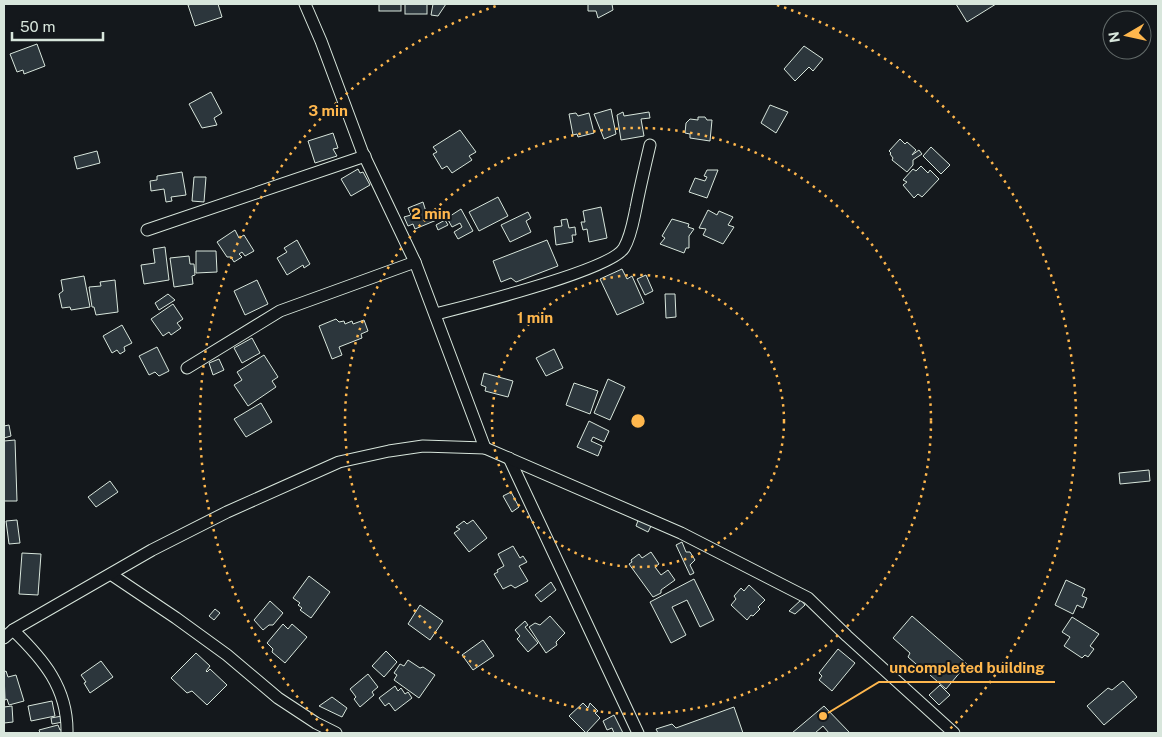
<svg xmlns="http://www.w3.org/2000/svg" width="1162" height="737" viewBox="0 0 1162 737" font-family="'Public Sans',sans-serif">
<rect width="100%" height="100%" fill="#14181c"/>
<g fill="#2c363c" stroke="#d8e6dc">
<path d="M 193,4 L 218,4 L 222,17 L 195,26 L 188,5 Z"/>
<rect x="379" y="4" width="22" height="7"/>
<rect x="405" y="4" width="22" height="10"/>
<path d="M 433,4 L 446,4 L 438,16 L 431,15 Z"/>
<path d="M 588,4 L 612,4 L 613,10 L 598,18 L 596,11 L 588,11 Z"/>
<path d="M 956,4 L 996,4 L 967,22 Z"/>
<path d="M 37,44 L 45,66 L 24,74 L 23,70 L 17,72 L 10,54 Z"/>
<path d="M 804,46 L 823,59 L 813,71 L 809,67 L 795,81 L 784,69 Z"/>
<path d="M 211,92 L 222,113 L 214,118 L 217,125 L 202,128 L 189,104 Z"/>
<path d="M 770,105 L 788,112 L 776,133 L 761,123 Z"/>
<path d="M 611,109 L 616,134 L 604,139 L 594,114 Z"/>
<path d="M 623,112 L 624,116 L 649,112 L 650,118 L 641,119 L 644,136 L 621,140 L 617,115 Z"/>
<path d="M 576,113 L 578,116 L 589,113 L 594,133 L 578,137 L 577,134 L 573,135 L 569,114 Z"/>
<path d="M 698,117 L 705,117 L 707,120 L 712,120 L 710,141 L 690,138 L 690,134 L 685,133 L 686,123 L 690,119 L 698,120 Z"/>
<path d="M 460,130 L 476,152 L 469,156 L 472,160 L 452,173 L 447,166 L 442,169 L 433,154 L 437,152 L 433,147 Z"/>
<path d="M 333,133 L 338,148 L 333,149 L 337,156 L 315,163 L 308,141 Z"/>
<path d="M 900,139 L 905,144 L 907,142 L 916,150 L 912,155 L 919,150 L 922,154 L 913,160 L 913,165 L 907,172 L 892,160 L 893,158 L 890,154 L 891,153 L 889,151 Z"/>
<path d="M 931,147 L 950,165 L 941,174 L 923,156 Z"/>
<path d="M 97,151 L 100,163 L 77,169 L 74,157 Z"/>
<path d="M 921,166 L 928,173 L 930,170 L 939,179 L 922,197 L 918,194 L 914,198 L 903,185 L 907,182 L 903,180 L 913,169 L 916,171 Z"/>
<path d="M 358,169 L 360,173 L 363,172 L 370,185 L 351,196 L 341,179 Z"/>
<path d="M 707,170 L 718,170 L 707,198 L 689,192 L 695,178 L 705,181 L 707,177 L 704,176 Z"/>
<path d="M 182,172 L 186,195 L 171,197 L 172,201 L 166,202 L 164,189 L 151,191 L 150,181 L 157,180 L 157,176 Z"/>
<path d="M 194,177 L 206,177 L 204,202 L 192,201 Z"/>
<path d="M 498,197 L 508,216 L 479,231 L 469,212 Z"/>
<path d="M 423,202 L 427,215 L 436,212 L 439,219 L 415,229 L 413,224 L 408,226 L 404,217 L 411,215 L 408,208 Z"/>
<path d="M 601,207 L 607,238 L 589,242 L 587,229 L 583,230 L 581,222 L 585,222 L 583,211 Z"/>
<path d="M 461,209 L 473,231 L 458,239 L 454,232 L 462,227 L 460,223 L 452,227 L 447,218 Z"/>
<path d="M 708,210 L 717,215 L 719,211 L 733,217 L 728,225 L 734,227 L 723,244 L 703,235 L 706,229 L 699,228 Z"/>
<path d="M 528,212 L 531,218 L 526,221 L 531,232 L 510,242 L 501,225 Z"/>
<path d="M 567,219 L 569,228 L 575,227 L 576,235 L 572,235 L 573,242 L 556,245 L 554,227 L 562,226 L 561,220 Z"/>
<path d="M 672,219 L 689,224 L 688,227 L 694,229 L 689,236 L 689,248 L 686,248 L 684,253 L 660,244 L 665,238 L 662,236 Z"/>
<path d="M 445,220 L 448,225 L 438,230 L 436,225 Z"/>
<path d="M 235,230 L 239,238 L 244,235 L 254,251 L 245,256 L 242,252 L 239,254 L 242,257 L 234,262 L 231,257 L 227,257 L 217,242 Z"/>
<path d="M 297,240 L 310,264 L 304,268 L 303,265 L 287,275 L 277,258 L 287,252 L 284,248 Z"/>
<path d="M 547,240 L 558,266 L 516,282 L 511,278 L 501,282 L 493,261 Z"/>
<path d="M 165,247 L 169,280 L 144,284 L 141,265 L 155,263 L 153,249 Z"/>
<path d="M 196,251 L 216,251 L 217,272 L 196,273 Z"/>
<path d="M 189,256 L 190,264 L 194,264 L 195,275 L 192,276 L 193,284 L 174,287 L 170,258 Z"/>
<path d="M 622,269 L 627,279 L 632,276 L 644,303 L 617,315 L 600,279 Z"/>
<path d="M 646,275 L 653,291 L 645,295 L 637,279 Z"/>
<path d="M 84,276 L 90,307 L 71,310 L 70,307 L 62,308 L 59,294 L 63,291 L 61,280 Z"/>
<path d="M 115,280 L 118,312 L 96,315 L 94,307 L 92,307 L 89,287 L 101,286 L 100,282 Z"/>
<path d="M 257,280 L 268,304 L 245,315 L 234,291 Z"/>
<path d="M 168,294 L 175,300 L 159,310 L 155,303 Z"/>
<path d="M 665,294 L 675,294 L 676,317 L 666,318 Z"/>
<path d="M 173,304 L 183,319 L 177,323 L 181,328 L 171,335 L 169,332 L 163,336 L 151,319 Z"/>
<path d="M 336,319 L 339,322 L 344,321 L 345,324 L 352,321 L 353,324 L 364,320 L 368,331 L 361,334 L 362,338 L 339,347 L 342,355 L 332,359 L 319,326 Z"/>
<path d="M 122,325 L 132,343 L 124,347 L 125,351 L 120,354 L 117,350 L 112,353 L 103,336 Z"/>
<path d="M 252,338 L 260,353 L 242,363 L 234,348 Z"/>
<path d="M 157,347 L 169,371 L 159,376 L 155,372 L 149,375 L 139,356 Z"/>
<path d="M 554,349 L 563,368 L 546,376 L 536,358 Z"/>
<path d="M 264,355 L 278,377 L 272,381 L 276,387 L 248,406 L 234,385 L 242,380 L 237,372 Z"/>
<path d="M 219,359 L 224,370 L 213,375 L 209,363 Z"/>
<path d="M 484,373 L 513,381 L 508,397 L 485,391 L 486,387 L 481,385 Z"/>
<path d="M 608,379 L 625,387 L 610,420 L 594,413 Z"/>
<path d="M 574,383 L 598,391 L 590,414 L 566,405 Z"/>
<path d="M 261,403 L 272,422 L 246,437 L 234,419 Z"/>
<path d="M 589,421 L 609,431 L 604,442 L 593,437 L 591,441 L 602,446 L 598,456 L 577,447 Z"/>
<path d="M 9,425 L 11,436 L 4,438 L 4,426 Z"/>
<path d="M 15,440 L 17,501 L 4,501 L 4,441 Z"/>
<path d="M 1149,470 L 1150,481 L 1120,484 L 1119,473 Z"/>
<path d="M 110,481 L 118,492 L 96,507 L 88,497 Z"/>
<path d="M 511,492 L 519,507 L 512,512 L 503,496 Z"/>
<path d="M 639,518 L 652,524 L 648,532 L 636,526 Z"/>
<path d="M 17,520 L 20,543 L 9,544 L 6,521 Z"/>
<path d="M 473,520 L 487,538 L 469,552 L 454,533 L 460,529 L 456,527 L 464,521 L 467,524 Z"/>
<path d="M 682,542 L 686,552 L 690,552 L 695,560 L 690,565 L 694,573 L 690,575 L 676,545 Z"/>
<path d="M 513,546 L 520,558 L 523,556 L 527,562 L 519,566 L 528,581 L 515,588 L 511,585 L 503,589 L 494,574 L 498,572 L 497,570 L 504,566 L 498,554 Z"/>
<path d="M 651,552 L 659,564 L 655,567 L 661,575 L 668,570 L 675,580 L 661,590 L 661,593 L 653,597 L 629,564 L 632,562 L 631,560 L 639,554 L 642,558 Z"/>
<path d="M 22,553 L 41,554 L 38,595 L 19,594 Z"/>
<path d="M 309,576 L 330,592 L 311,618 L 300,610 L 302,608 L 298,605 L 300,603 L 293,598 Z"/>
<path d="M 694,579 L 714,620 L 700,627 L 687,600 L 672,607 L 686,635 L 671,643 L 650,602 Z"/>
<path d="M 1066,580 L 1085,589 L 1082,596 L 1087,598 L 1083,608 L 1077,605 L 1073,614 L 1055,605 Z"/>
<path d="M 551,582 L 556,590 L 541,602 L 535,595 Z"/>
<path d="M 749,585 L 765,600 L 758,607 L 760,609 L 753,616 L 751,615 L 747,620 L 731,605 L 736,599 L 734,596 L 741,588 L 744,591 Z"/>
<path d="M 801,600 L 805,605 L 795,614 L 789,611 Z"/>
<path d="M 270,601 L 283,613 L 273,625 L 269,625 L 263,630 L 254,620 Z"/>
<path d="M 420,605 L 443,621 L 430,640 L 408,624 Z"/>
<path d="M 215,609 L 220,613 L 214,620 L 209,616 Z"/>
<path d="M 550,616 L 565,633 L 556,642 L 557,645 L 546,653 L 529,627 L 535,623 L 540,625 Z"/>
<path d="M 912,616 L 967,664 L 946,689 L 930,675 L 934,670 L 931,667 L 928,667 L 924,671 L 908,657 L 910,653 L 893,638 Z"/>
<path d="M 1072,617 L 1099,634 L 1090,646 L 1094,649 L 1088,657 L 1085,655 L 1082,658 L 1064,646 L 1070,637 L 1062,632 Z"/>
<path d="M 525,621 L 528,625 L 525,627 L 538,643 L 528,652 L 517,639 L 520,636 L 515,630 Z"/>
<path d="M 283,624 L 288,629 L 292,624 L 307,637 L 285,663 L 272,652 L 273,649 L 267,643 Z"/>
<path d="M 483,640 L 494,656 L 473,670 L 462,655 Z"/>
<path d="M 838,649 L 855,663 L 832,691 L 819,680 L 822,676 L 819,673 Z"/>
<path d="M 386,651 L 397,662 L 384,677 L 372,666 Z"/>
<path d="M 196,653 L 210,666 L 206,671 L 207,672 L 210,669 L 227,685 L 207,705 L 192,691 L 187,693 L 171,678 Z"/>
<path d="M 408,660 L 420,668 L 423,667 L 435,675 L 419,698 L 394,680 L 397,675 L 394,673 L 400,664 L 404,666 Z"/>
<path d="M 101,661 L 113,677 L 90,693 L 84,683 L 86,682 L 81,675 Z"/>
<path d="M 6,671 L 8,677 L 16,675 L 24,701 L 9,705 L 7,699 L 5,700 L 4,672 Z"/>
<path d="M 368,674 L 378,687 L 372,692 L 374,695 L 360,707 L 354,699 L 356,697 L 350,689 Z"/>
<path d="M 1123,681 L 1137,697 L 1104,725 L 1087,706 L 1108,688 L 1112,690 Z"/>
<path d="M 940,685 L 950,695 L 939,705 L 929,695 Z"/>
<path d="M 395,686 L 398,691 L 401,688 L 405,694 L 408,692 L 412,698 L 395,711 L 389,703 L 385,706 L 379,698 Z"/>
<path d="M 332,697 L 347,708 L 342,717 L 319,706 Z"/>
<path d="M 52,701 L 55,716 L 31,721 L 28,706 Z"/>
<path d="M 583,703 L 588,708 L 590,703 L 598,711 L 595,713 L 600,718 L 586,733 L 569,716 Z"/>
<path d="M 12,706 L 13,722 L 4,723 L 4,707 Z"/>
<path d="M 824,706 L 850,733 L 829,733 L 823,726 L 815,733 L 792,733 Z"/>
<path d="M 734,707 L 743,733 L 658,733 L 656,729 L 672,724 L 676,728 Z"/>
<path d="M 614,715 L 623,733 L 614,733 L 612,728 L 607,730 L 603,721 Z"/>
<path d="M 62,716 L 63,722 L 52,724 L 51,718 Z"/>
<path d="M 58,725 L 60,730 L 64,729 L 65,733 L 40,733 L 39,730 Z"/>
</g>
<g fill="none" stroke-linecap="round" stroke-linejoin="round">
<defs>
<g id="minor">
<path d="M 305,4 L 321,41 L 362,151 L 415,262 L 485,448"/>
<path d="M 147,230 L 365,156"/>
<path d="M 436,314 C 467,306 611,270 624,248 C 631,236 633,222 636,208 C 640,187 645,166 650,145"/>
<path d="M 187,368 L 280,311 L 415,262"/>
<path d="M 509,458 L 638,733"/>
<path d="M 112,575 L 176,618 L 227,655 L 278,698 L 316,723 L 336,733"/>
<path d="M 13,630 C 43,659 68,688 67,733"/>
<path d="M 4,638 L 13,630 L 152,550 L 227,512 L 339,462 L 389,451 L 423,446 L 485,448 L 681,533 L 808,598 L 847,636 L 954,733"/>
</g>
</defs>
<use href="#minor" stroke="#d8e6dc" stroke-width="13"/>
<use href="#minor" stroke="#14181c" stroke-width="11"/>
</g>
<g fill="none" stroke="#ffb74d" stroke-width="2.5" stroke-dasharray="2.5 5">
<circle cx="638" cy="421" r="146"/>
<circle cx="638" cy="421" r="293"/>
<path d="M328 731A439 439 0 0 1 499 5M777 5A439 439 0 0 1 948 731"/>
</g>
<circle cx="638" cy="421" r="8" fill="#ffb74d" stroke="#14181c" stroke-width="2.5"/>
<g font-size="15" text-anchor="middle" font-weight="bold" fill="#ffb74d" stroke="#14181c" stroke-width="4" stroke-linejoin="round" paint-order="stroke">
<text x="328" y="116">3 min</text>
<text x="431" y="219">2 min</text>
<text x="535" y="323">1 min</text>
</g>
<path fill="none" stroke="#ffb74d" stroke-width="2" d="M823 716L879 682H1055"/>
<circle fill="#ffb74d" stroke="#14181c" stroke-width="2" cx="823" cy="716" r="5"/>
<g font-size="15" text-anchor="middle" font-weight="bold" fill="#ffb74d" stroke="#14181c" stroke-width="4" stroke-linejoin="round" paint-order="stroke">
<text x="967" y="673">uncompleted building</text>
</g>
<rect width="1162" height="737" fill="none" stroke="#d8e6dc" stroke-width="10"/>
<g transform="translate(1127 35) rotate(261)"><circle r="24" fill="#14181c" stroke="#626a69"/>
<path d="M0-4L9 19L0 12L-9 19Z" fill="#ffb74d"/>
<text y="-8" font-size="14" font-weight="bold" text-anchor="middle" fill="#d8e6dc">N</text>
</g>
<path d="M12 32v8h91v-8" fill="none" stroke="#d8e6dc" stroke-width="2.5"/>
<text x="20" y="32" font-size="15" fill="#d8e6dc" stroke="#14181c" stroke-width="4" paint-order="stroke">50 m</text>
</svg>
